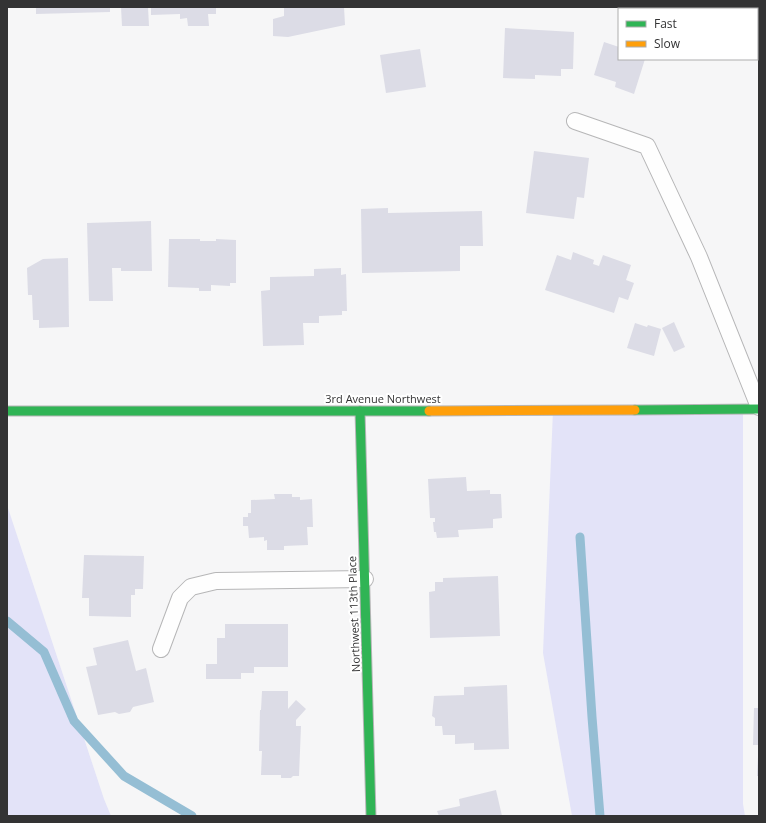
<svg xmlns="http://www.w3.org/2000/svg" width="766" height="823" viewBox="0 0 766 823" font-family="'Open Sans',sans-serif">
<rect width="100%" height="100%" fill="#f6f6f7"/>
<g fill="#e3e3f8">
<path d="M 743,409 L 743,804 L 745,816 L 572,816 L 543,653 L 553,410 Z"/>
<path d="M 7,505 L 104,799 L 111,816 L 7,816 Z"/>
</g>
<g fill="none" stroke-linecap="round" stroke-linejoin="round">
<g stroke="#95bed4" stroke-width="9">
<path d="M 580,537 L 592,717 L 600,816"/>
<path d="M 7,621 L 44,652 L 74,721 L 124,776 L 192,816"/>
</g>
</g>
<g fill="#dcdce6">
<path d="M 36,7 L 110,7 L 110,12 L 36,14 Z"/>
<path d="M 121,7 L 148,7 L 149,26 L 122,26 Z"/>
<path d="M 151,7 L 216,7 L 216,14 L 208,14 L 209,26 L 188,26 L 187,18 L 180,19 L 180,14 L 151,15 Z"/>
<path d="M 284,7 L 344,7 L 345,25 L 288,37 L 273,36 L 273,19 L 284,16 Z"/>
<path d="M 505,28 L 574,32 L 573,69 L 561,69 L 561,76 L 535,75 L 535,79 L 503,78 Z"/>
<path d="M 604,42 L 619,47 L 619,59 L 645,59 L 634,94 L 615,87 L 616,82 L 594,75 Z"/>
<path d="M 420,49 L 426,87 L 386,93 L 380,55 Z"/>
<path d="M 534,151 L 589,158 L 584,198 L 577,197 L 574,219 L 526,213 Z"/>
<path d="M 388,208 L 388,213 L 482,211 L 483,246 L 460,246 L 460,271 L 362,273 L 361,209 Z"/>
<path d="M 151,221 L 152,271 L 121,271 L 121,268 L 112,268 L 113,301 L 89,301 L 87,223 Z"/>
<path d="M 169,239 L 200,239 L 200,241 L 216,241 L 216,239 L 236,240 L 236,283 L 230,283 L 230,286 L 211,285 L 211,291 L 199,291 L 199,288 L 168,287 Z"/>
<path d="M 573,252 L 594,260 L 593,264 L 599,266 L 603,255 L 631,265 L 626,280 L 634,283 L 628,300 L 619,297 L 614,313 L 545,290 L 557,255 L 571,260 Z"/>
<path d="M 68,258 L 69,327 L 39,328 L 39,320 L 33,320 L 32,295 L 28,295 L 27,268 L 43,259 Z"/>
<path d="M 341,268 L 341,275 L 346,274 L 347,311 L 342,311 L 342,315 L 319,316 L 319,323 L 303,323 L 304,345 L 263,346 L 261,291 L 270,290 L 270,277 L 314,276 L 314,269 Z"/>
<path d="M 674,322 L 685,347 L 674,352 L 662,328 Z"/>
<path d="M 635,323 L 647,327 L 648,325 L 661,329 L 654,356 L 627,348 Z"/>
<path d="M 466,477 L 467,491 L 490,490 L 490,494 L 501,494 L 502,518 L 493,519 L 493,528 L 458,530 L 459,537 L 437,538 L 436,532 L 434,532 L 433,522 L 435,522 L 435,518 L 430,518 L 428,479 Z"/>
<path d="M 274,494 L 292,494 L 292,497 L 300,497 L 300,500 L 312,499 L 313,527 L 307,527 L 308,545 L 284,546 L 284,550 L 267,550 L 267,540 L 264,541 L 264,537 L 249,538 L 248,526 L 243,526 L 243,517 L 248,517 L 248,513 L 251,513 L 251,500 L 275,499 Z"/>
<path d="M 84,555 L 144,556 L 143,589 L 135,589 L 135,595 L 131,595 L 131,617 L 89,616 L 89,598 L 82,598 Z"/>
<path d="M 498,576 L 500,636 L 430,638 L 429,592 L 435,591 L 435,582 L 443,582 L 443,578 Z"/>
<path d="M 225,624 L 288,624 L 288,667 L 254,667 L 254,673 L 241,673 L 241,679 L 206,679 L 206,664 L 217,664 L 217,638 L 225,638 Z"/>
<path d="M 128,640 L 136,671 L 146,668 L 154,702 L 133,707 L 130,712 L 119,714 L 115,712 L 98,715 L 86,667 L 97,665 L 93,648 Z"/>
<path d="M 507,685 L 509,749 L 474,750 L 474,743 L 455,744 L 455,735 L 443,735 L 442,726 L 435,726 L 435,718 L 432,716 L 434,696 L 464,695 L 464,687 Z"/>
<path d="M 262,691 L 288,691 L 288,709 L 296,700 L 306,709 L 296,720 L 296,726 L 301,726 L 299,776 L 293,776 L 291,778 L 281,778 L 281,775 L 261,775 L 262,751 L 259,751 L 260,710 L 261,710 Z"/>
<path d="M 754,708 L 759,708 L 759,745 L 753,745 Z"/>
<path d="M 758,757 L 759,757 L 759,776 L 757,776 Z"/>
<path d="M 496,790 L 502,816 L 439,816 L 437,811 L 460,806 L 459,799 Z"/>
</g>
<g fill="none" stroke-linecap="round" stroke-linejoin="round">
<defs>
<g id="lane">
<path d="M 575,121 L 647,146 L 699,257 L 759,407"/>
<path d="M 161,649 L 180,598 L 191,587 L 216,581 L 365,579"/>
</g>
<g id="fast">
<path d="M 635,410 L 759,409"/>
<path d="M 7,411 L 429,411"/>
<path d="M 360,411 L 371,816"/>
</g>
<path id="slow" d="M 429,411 L 635,410"/>
</defs>
<use href="#lane" stroke="#b6b6b7" stroke-width="18"/>
<use href="#fast" stroke="#b6b6b7" stroke-width="11"/>
<use href="#slow" stroke="#b6b6b7" stroke-width="11"/>
<use href="#lane" stroke="#fefefe" stroke-width="16"/>
<use href="#fast" stroke="#30b455" stroke-width="9"/>
<use href="#slow" stroke="#ff9f0a" stroke-width="9"/>
</g>
<g text-anchor="middle" stroke-width="4" stroke-linejoin="round" paint-order="stroke">
<g font-size="11" fill="#333334" stroke="#fff">
<text x="383" y="403">3rd Avenue Northwest</text>
<text transform="translate(354 614) rotate(-92)" y="4">Northwest 113th Place</text>
</g>
</g>
<rect width="766" height="823" fill="none" stroke="#333334" stroke-width="16"/>
<rect x="618" y="8" width="140" height="52" fill="#ffffff" stroke="#adadae"/>
<rect x="626" y="21" width="20" height="6" fill="#30b455" stroke="#adadae"/>
<text x="654" y="28" font-size="12" fill="#333334">Fast</text>
<rect x="626" y="41" width="20" height="6" fill="#ff9f0a" stroke="#adadae"/>
<text x="654" y="48" font-size="12" fill="#333334">Slow</text>
</svg>
